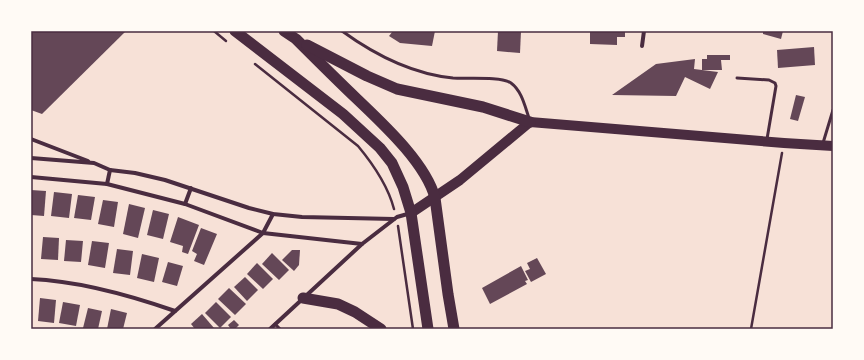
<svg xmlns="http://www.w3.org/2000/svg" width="864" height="360" viewBox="0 0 864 360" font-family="'Work Sans',sans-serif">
<rect width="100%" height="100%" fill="#f7e1d7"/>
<g fill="#644757">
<path d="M 31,31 L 126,31 L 42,114 L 31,110 Z"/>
<path d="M 393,31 L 435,31 L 432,46 L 400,43 L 389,36 Z"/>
<path d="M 498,31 L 521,31 L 520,53 L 497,51 Z"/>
<path d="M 590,31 L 625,31 L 625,37 L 617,37 L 617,45 L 590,44 Z"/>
<path d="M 763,31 L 783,31 L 781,39 L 763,34 Z"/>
<path d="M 814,47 L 815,65 L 778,68 L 777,50 Z"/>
<path d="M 707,55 L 730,55 L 730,60 L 721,60 L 722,70 L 702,70 L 702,59 L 707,59 Z"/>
<path d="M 695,59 L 694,69 L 718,72 L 710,89 L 685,77 L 676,96 L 612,95 L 656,64 Z"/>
<path d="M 796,95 L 805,97 L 798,121 L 790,119 Z"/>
<path d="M 31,190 L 46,191 L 44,216 L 31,215 Z"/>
<path d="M 54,192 L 72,194 L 69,218 L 51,216 Z"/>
<path d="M 78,195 L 95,197 L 91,220 L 74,218 Z"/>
<path d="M 103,200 L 118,202 L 114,227 L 98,224 Z"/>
<path d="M 129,204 L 145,208 L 138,238 L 123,234 Z"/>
<path d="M 153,210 L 169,214 L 163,239 L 147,235 Z"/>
<path d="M 178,217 L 199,225 L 188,254 L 182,252 L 183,246 L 170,242 Z"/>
<path d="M 201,228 L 217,234 L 204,265 L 194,261 L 197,254 L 192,251 Z"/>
<path d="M 43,237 L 59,238 L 58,260 L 41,259 Z"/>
<path d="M 66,240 L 83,241 L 81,262 L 64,261 Z"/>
<path d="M 92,241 L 109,243 L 105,268 L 88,265 Z"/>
<path d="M 117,249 L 133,251 L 130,275 L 113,273 Z"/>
<path d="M 292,250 L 300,250 L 299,265 L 294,271 L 282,260 Z"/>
<path d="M 272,253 L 289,270 L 279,280 L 262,264 Z"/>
<path d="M 142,254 L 159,258 L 154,282 L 137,278 Z"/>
<path d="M 537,258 L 546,274 L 531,282 L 525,271 L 530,269 L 527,263 Z"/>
<path d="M 168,262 L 183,266 L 177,286 L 162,282 Z"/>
<path d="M 257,263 L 273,279 L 263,289 L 247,274 Z"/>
<path d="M 521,266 L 528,280 L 525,281 L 527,284 L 490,304 L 482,288 Z"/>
<path d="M 245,277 L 258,290 L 247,301 L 234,287 Z"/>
<path d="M 229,288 L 246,304 L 235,315 L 218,299 Z"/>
<path d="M 40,298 L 56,300 L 54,323 L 38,321 Z"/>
<path d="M 63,302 L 80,305 L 76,326 L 59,323 Z"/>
<path d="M 216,302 L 231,317 L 220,328 L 205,313 Z"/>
<path d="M 88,308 L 102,311 L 98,329 L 83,328 Z"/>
<path d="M 111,309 L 127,313 L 123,329 L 107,329 Z"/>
<path d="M 202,314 L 214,328 L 213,329 L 195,329 L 191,324 Z"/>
<path d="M 234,320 L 239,325 L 235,329 L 231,329 L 228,325 Z"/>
</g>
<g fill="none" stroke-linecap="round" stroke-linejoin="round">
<g stroke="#4a2c40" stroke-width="2.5">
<path d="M 214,31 L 226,41"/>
<path d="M 255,64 L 358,146 C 373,164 388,186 394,209"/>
<path d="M 398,226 L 413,329"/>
<path d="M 751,329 L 782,153"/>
</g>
<g stroke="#4a2c40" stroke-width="3">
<path d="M 342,31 C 375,55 412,74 453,78 C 467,79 501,76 511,83 C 522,91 525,107 529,118"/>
<path d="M 737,78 L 769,80 L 775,83 L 776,86 L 767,139"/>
<path d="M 823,143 L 833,110"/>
<path d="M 275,324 L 280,329"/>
</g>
<g stroke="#4a2c40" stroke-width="4">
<path d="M 642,46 L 644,31"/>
<path d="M 31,139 L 88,161"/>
<path d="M 31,158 L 94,163 L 110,170 L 135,173 L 165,180 L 249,208 L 273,214 L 302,217 L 394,219"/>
<path d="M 31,177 L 107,184 L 185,204 L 263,233 L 362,244"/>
<path d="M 107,184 L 110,170"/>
<path d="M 185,204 L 191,188"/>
<path d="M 31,279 C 80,281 129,295 175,311"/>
<path d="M 155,329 L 263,233 L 273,214"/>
<path d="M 270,329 L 362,244 L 397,217 L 411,213"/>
</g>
<path stroke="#4a2c40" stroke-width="10" d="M 411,213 L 460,180 L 530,122 L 784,143 L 833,146"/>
<g stroke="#4a2c40" stroke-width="11">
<path d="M 235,31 L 343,114 L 380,148 L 392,163 L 403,187 L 411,213 L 428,329"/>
<path d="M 284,31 L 296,39 C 316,59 336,79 357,99 C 382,123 426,163 435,198 L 448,294 L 454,329"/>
<path d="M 307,45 L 367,76 L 397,89 L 483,107 L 530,122"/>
<path d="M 303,298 L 338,304 L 355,312 L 381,329"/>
</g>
</g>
<rect width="864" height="360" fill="none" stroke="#fffaf5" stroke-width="64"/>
<rect x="32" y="32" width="800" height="296" fill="none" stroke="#4a2c40" stroke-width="1.5"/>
</svg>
